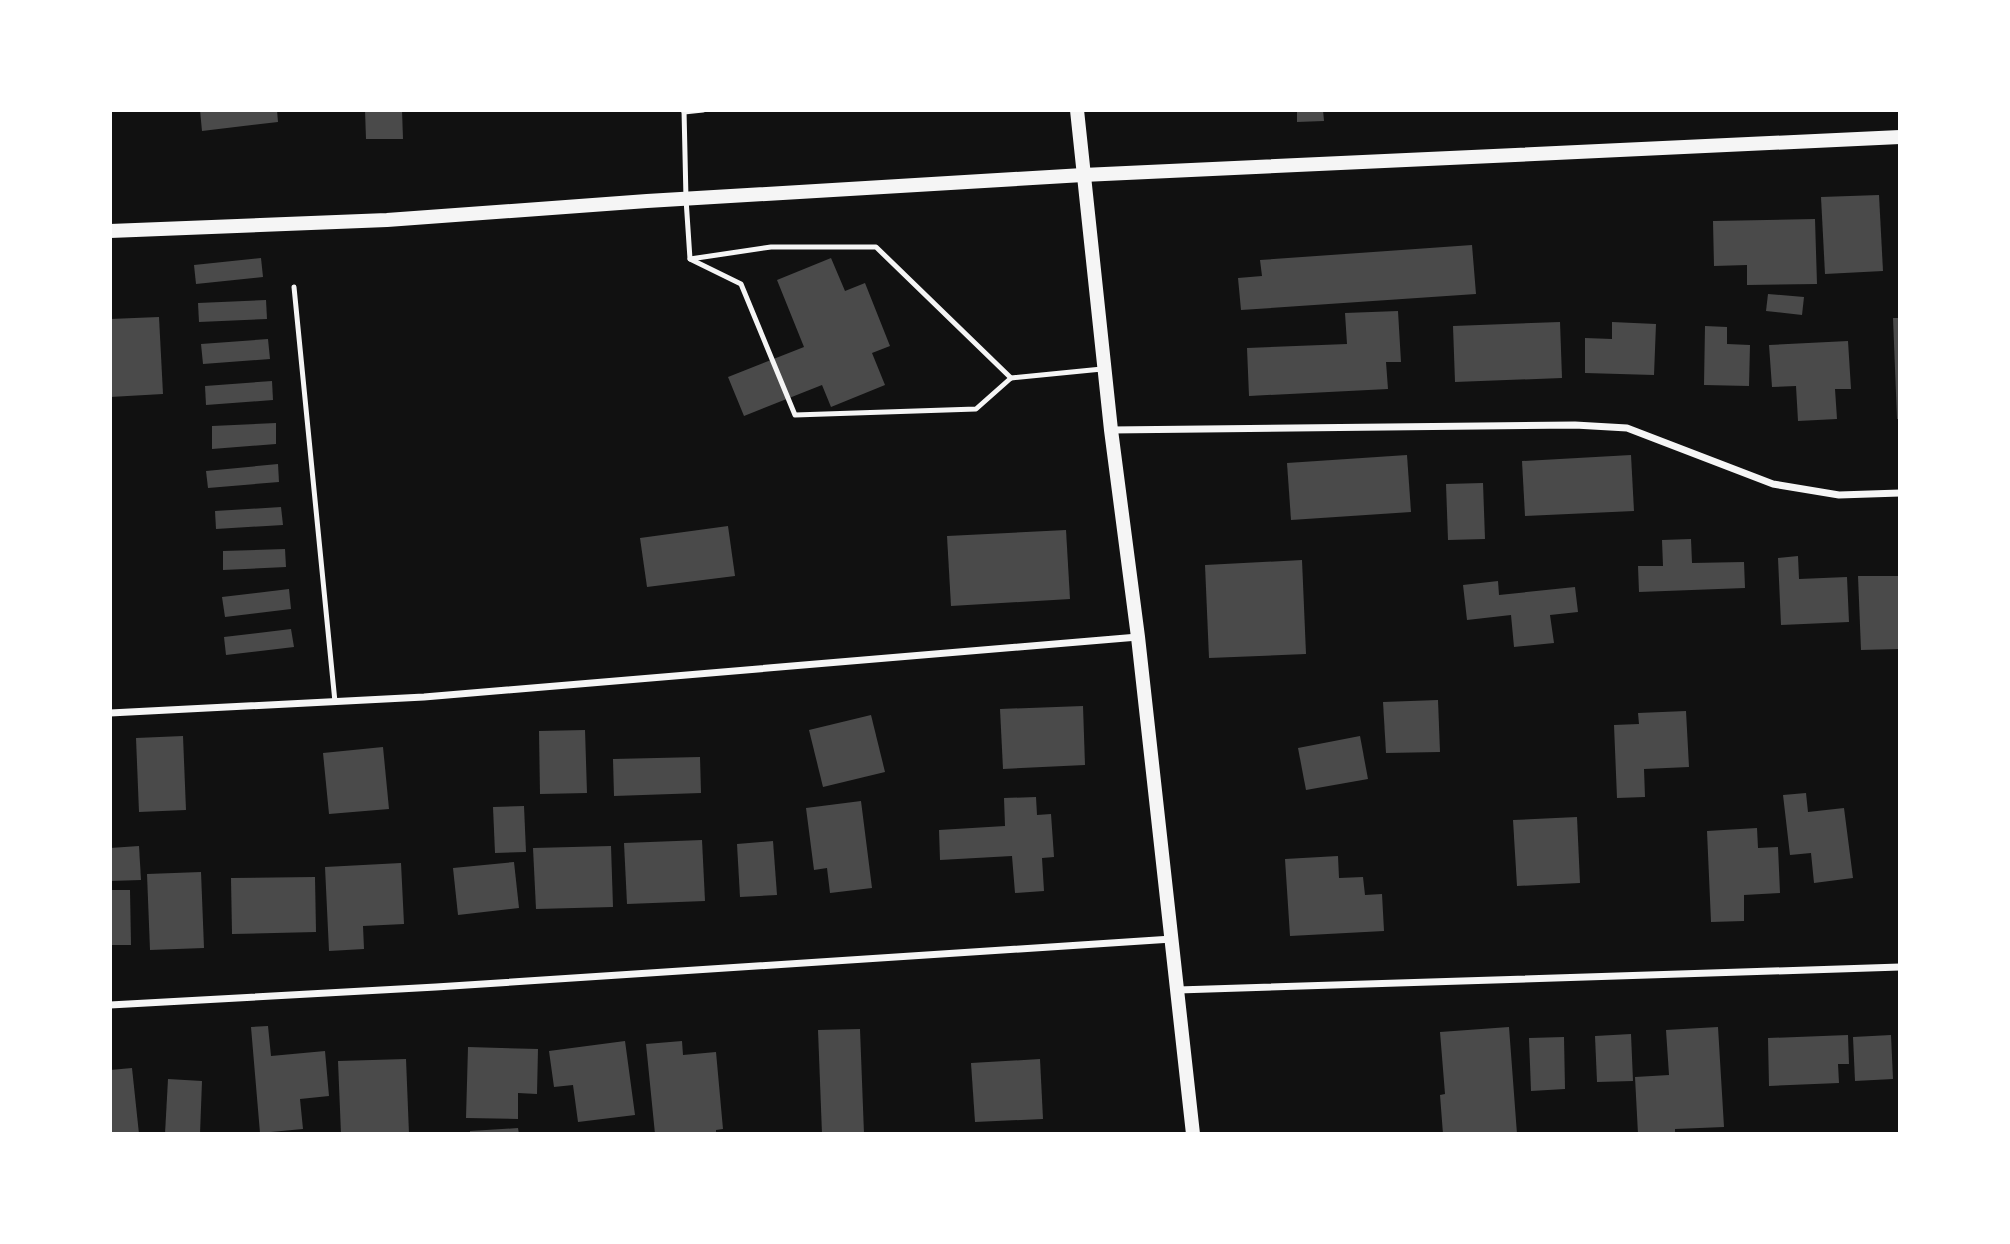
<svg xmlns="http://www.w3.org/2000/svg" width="2010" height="1244" viewBox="0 0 2010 1244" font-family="'Alegreya Sans',sans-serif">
<rect width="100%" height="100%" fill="#111"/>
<g fill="#4a4a4a">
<path d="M 200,110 L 277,110 L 278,122 L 202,131 Z"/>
<path d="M 365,110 L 402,110 L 403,139 L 366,139 Z"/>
<path d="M 1297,110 L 1323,110 L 1324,121 L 1297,122 Z"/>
<path d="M 1879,195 L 1883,271 L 1825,274 L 1821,197 Z"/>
<path d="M 1815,219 L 1817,284 L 1747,285 L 1747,265 L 1714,266 L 1713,221 Z"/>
<path d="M 1472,245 L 1476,294 L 1241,310 L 1238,278 L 1262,276 L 1260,260 Z"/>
<path d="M 261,258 L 263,277 L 196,284 L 194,265 Z"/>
<path d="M 831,258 L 845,291 L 865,283 L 890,346 L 872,353 L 885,385 L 831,407 L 822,385 L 744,416 L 728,377 L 804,347 L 777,280 Z"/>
<path d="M 1768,294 L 1804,297 L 1802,315 L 1766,311 Z"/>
<path d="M 266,300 L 267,319 L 199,322 L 198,303 Z"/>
<path d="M 1398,311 L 1401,362 L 1386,362 L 1388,389 L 1249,396 L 1247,348 L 1347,344 L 1345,313 Z"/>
<path d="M 159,317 L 163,394 L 110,397 L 110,319 Z"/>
<path d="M 1893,318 L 1900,318 L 1900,419 L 1897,419 Z"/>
<path d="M 1560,322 L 1562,378 L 1455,382 L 1453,326 Z"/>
<path d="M 1612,322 L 1656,324 L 1654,375 L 1585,373 L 1585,338 L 1612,339 Z"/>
<path d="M 1705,326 L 1727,327 L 1727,344 L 1750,345 L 1749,386 L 1704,385 Z"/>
<path d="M 268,339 L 270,359 L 203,364 L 201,344 Z"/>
<path d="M 1848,341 L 1851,389 L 1835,389 L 1837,419 L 1798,421 L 1796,386 L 1772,387 L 1769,345 Z"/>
<path d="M 272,381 L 273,400 L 206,405 L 205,386 Z"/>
<path d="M 276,423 L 276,444 L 212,449 L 212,426 Z"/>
<path d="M 1407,455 L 1411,512 L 1291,520 L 1287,463 Z"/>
<path d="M 1631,455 L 1634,511 L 1525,516 L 1522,461 Z"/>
<path d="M 278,464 L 279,482 L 208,488 L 206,471 Z"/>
<path d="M 1483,483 L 1485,539 L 1448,540 L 1446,484 Z"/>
<path d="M 281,507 L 283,525 L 216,529 L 215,511 Z"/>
<path d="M 728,526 L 735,576 L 647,587 L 640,538 Z"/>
<path d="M 1066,530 L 1070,599 L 951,606 L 947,536 Z"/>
<path d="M 1691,539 L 1692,563 L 1744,562 L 1745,588 L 1639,592 L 1638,566 L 1663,566 L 1662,540 Z"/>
<path d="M 285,549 L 286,567 L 223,570 L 223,551 Z"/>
<path d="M 1798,556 L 1799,579 L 1847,577 L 1849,622 L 1781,625 L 1778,558 Z"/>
<path d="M 1302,560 L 1306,654 L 1209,658 L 1205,565 Z"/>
<path d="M 1858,576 L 1900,576 L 1900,649 L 1861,650 Z"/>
<path d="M 1498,581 L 1499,595 L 1575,587 L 1578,612 L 1550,615 L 1554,643 L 1514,647 L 1511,615 L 1467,620 L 1463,585 Z"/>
<path d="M 289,589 L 291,609 L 225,617 L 222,597 Z"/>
<path d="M 291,629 L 294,647 L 226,655 L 224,637 Z"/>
<path d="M 1438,700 L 1440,752 L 1386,753 L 1383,702 Z"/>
<path d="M 1083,706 L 1085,765 L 1003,769 L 1000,709 Z"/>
<path d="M 1686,711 L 1689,767 L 1644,769 L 1645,797 L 1617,798 L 1614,725 L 1639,724 L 1638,713 Z"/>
<path d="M 871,715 L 885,772 L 823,787 L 809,730 Z"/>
<path d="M 585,730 L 587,793 L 540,794 L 539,731 Z"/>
<path d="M 183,736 L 186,810 L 139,812 L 136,738 Z"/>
<path d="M 1360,736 L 1368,779 L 1306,790 L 1298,748 Z"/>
<path d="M 383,747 L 389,809 L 329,814 L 323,753 Z"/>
<path d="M 700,757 L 701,793 L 614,796 L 613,759 Z"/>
<path d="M 1806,793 L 1808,812 L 1844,808 L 1853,878 L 1814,883 L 1811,853 L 1790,855 L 1783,795 Z"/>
<path d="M 1036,797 L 1037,815 L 1051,814 L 1054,857 L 1042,858 L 1044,891 L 1015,893 L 1012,856 L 940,860 L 939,830 L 1005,826 L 1004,798 Z"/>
<path d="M 861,801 L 872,888 L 830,893 L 827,868 L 814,870 L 806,808 Z"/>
<path d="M 524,806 L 526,852 L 495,853 L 493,807 Z"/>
<path d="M 1577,817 L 1580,883 L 1517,886 L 1513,820 Z"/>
<path d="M 1757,828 L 1758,848 L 1778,847 L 1780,893 L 1744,895 L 1744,921 L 1711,922 L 1707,831 Z"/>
<path d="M 702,840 L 705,901 L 627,904 L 624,843 Z"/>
<path d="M 773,841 L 777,895 L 740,897 L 737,844 Z"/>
<path d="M 139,846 L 141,880 L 110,881 L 110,848 Z"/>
<path d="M 611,846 L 613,907 L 536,909 L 533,848 Z"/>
<path d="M 1338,856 L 1339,878 L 1363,877 L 1365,895 L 1382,894 L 1384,931 L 1290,936 L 1285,859 Z"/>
<path d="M 514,862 L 519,908 L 458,915 L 453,868 Z"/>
<path d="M 401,863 L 404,924 L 363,926 L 364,949 L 329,951 L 325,867 Z"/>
<path d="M 201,872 L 204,948 L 150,950 L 147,874 Z"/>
<path d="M 315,877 L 316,932 L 232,934 L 231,878 Z"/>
<path d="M 110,890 L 130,890 L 131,945 L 110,945 Z"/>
<path d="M 268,1026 L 271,1056 L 325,1051 L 329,1096 L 300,1099 L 303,1129 L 260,1133 L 251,1027 Z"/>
<path d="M 1509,1027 L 1517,1134 L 1443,1134 L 1440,1095 L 1445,1094 L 1440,1032 Z"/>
<path d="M 1718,1027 L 1724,1127 L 1675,1129 L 1675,1134 L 1638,1134 L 1635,1077 L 1669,1075 L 1666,1030 Z"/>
<path d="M 860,1029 L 864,1134 L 822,1134 L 818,1030 Z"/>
<path d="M 1631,1034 L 1633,1081 L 1597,1082 L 1595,1036 Z"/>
<path d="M 1848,1035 L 1849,1064 L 1838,1064 L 1839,1083 L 1769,1086 L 1768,1038 Z"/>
<path d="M 1891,1035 L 1893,1079 L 1855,1081 L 1853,1037 Z"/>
<path d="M 1564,1037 L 1565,1089 L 1531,1091 L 1529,1038 Z"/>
<path d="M 625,1041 L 635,1115 L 578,1122 L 573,1085 L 554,1087 L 549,1051 Z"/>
<path d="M 682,1041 L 683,1055 L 716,1052 L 723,1129 L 716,1130 L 716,1134 L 679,1134 L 679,1132 L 655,1134 L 646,1044 Z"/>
<path d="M 468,1047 L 538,1049 L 537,1094 L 518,1093 L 518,1119 L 466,1118 Z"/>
<path d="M 406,1059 L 409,1134 L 341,1134 L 338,1061 Z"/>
<path d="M 1040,1059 L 1043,1119 L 975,1122 L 971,1063 Z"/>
<path d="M 132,1068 L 139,1134 L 110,1134 L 110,1070 Z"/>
<path d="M 168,1079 L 202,1081 L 200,1134 L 165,1134 Z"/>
<path d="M 518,1128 L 519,1134 L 470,1134 L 470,1131 Z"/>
</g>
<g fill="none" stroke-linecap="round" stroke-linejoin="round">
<g stroke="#f5f5f5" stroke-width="5">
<path d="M 684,110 L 686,199 L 690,259 L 741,284 L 795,415 L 976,409 L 1011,378 L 1102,369"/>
<path d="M 684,112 L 703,110"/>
<path d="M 690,259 L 771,247 L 876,247 L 1011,378"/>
<path d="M 294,287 L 335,702"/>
</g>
<g stroke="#f5f5f5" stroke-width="7">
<path d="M 1111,430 L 1575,425 L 1627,428 L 1773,484 L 1839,495 L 1900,493"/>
<path d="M 110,713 L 424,697 L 1138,637"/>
<path d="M 1178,990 L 1900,967"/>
<path d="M 110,1005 L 436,987 L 1172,939"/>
</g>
<g stroke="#f5f5f5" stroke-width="14">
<path d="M 1077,110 L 1111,430 L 1138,637 L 1193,1134"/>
<path d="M 110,231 L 387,220 L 647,201 L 1083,175 L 1900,137"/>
</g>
</g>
<rect width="2010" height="1244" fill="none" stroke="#ffffff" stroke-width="224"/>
</svg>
